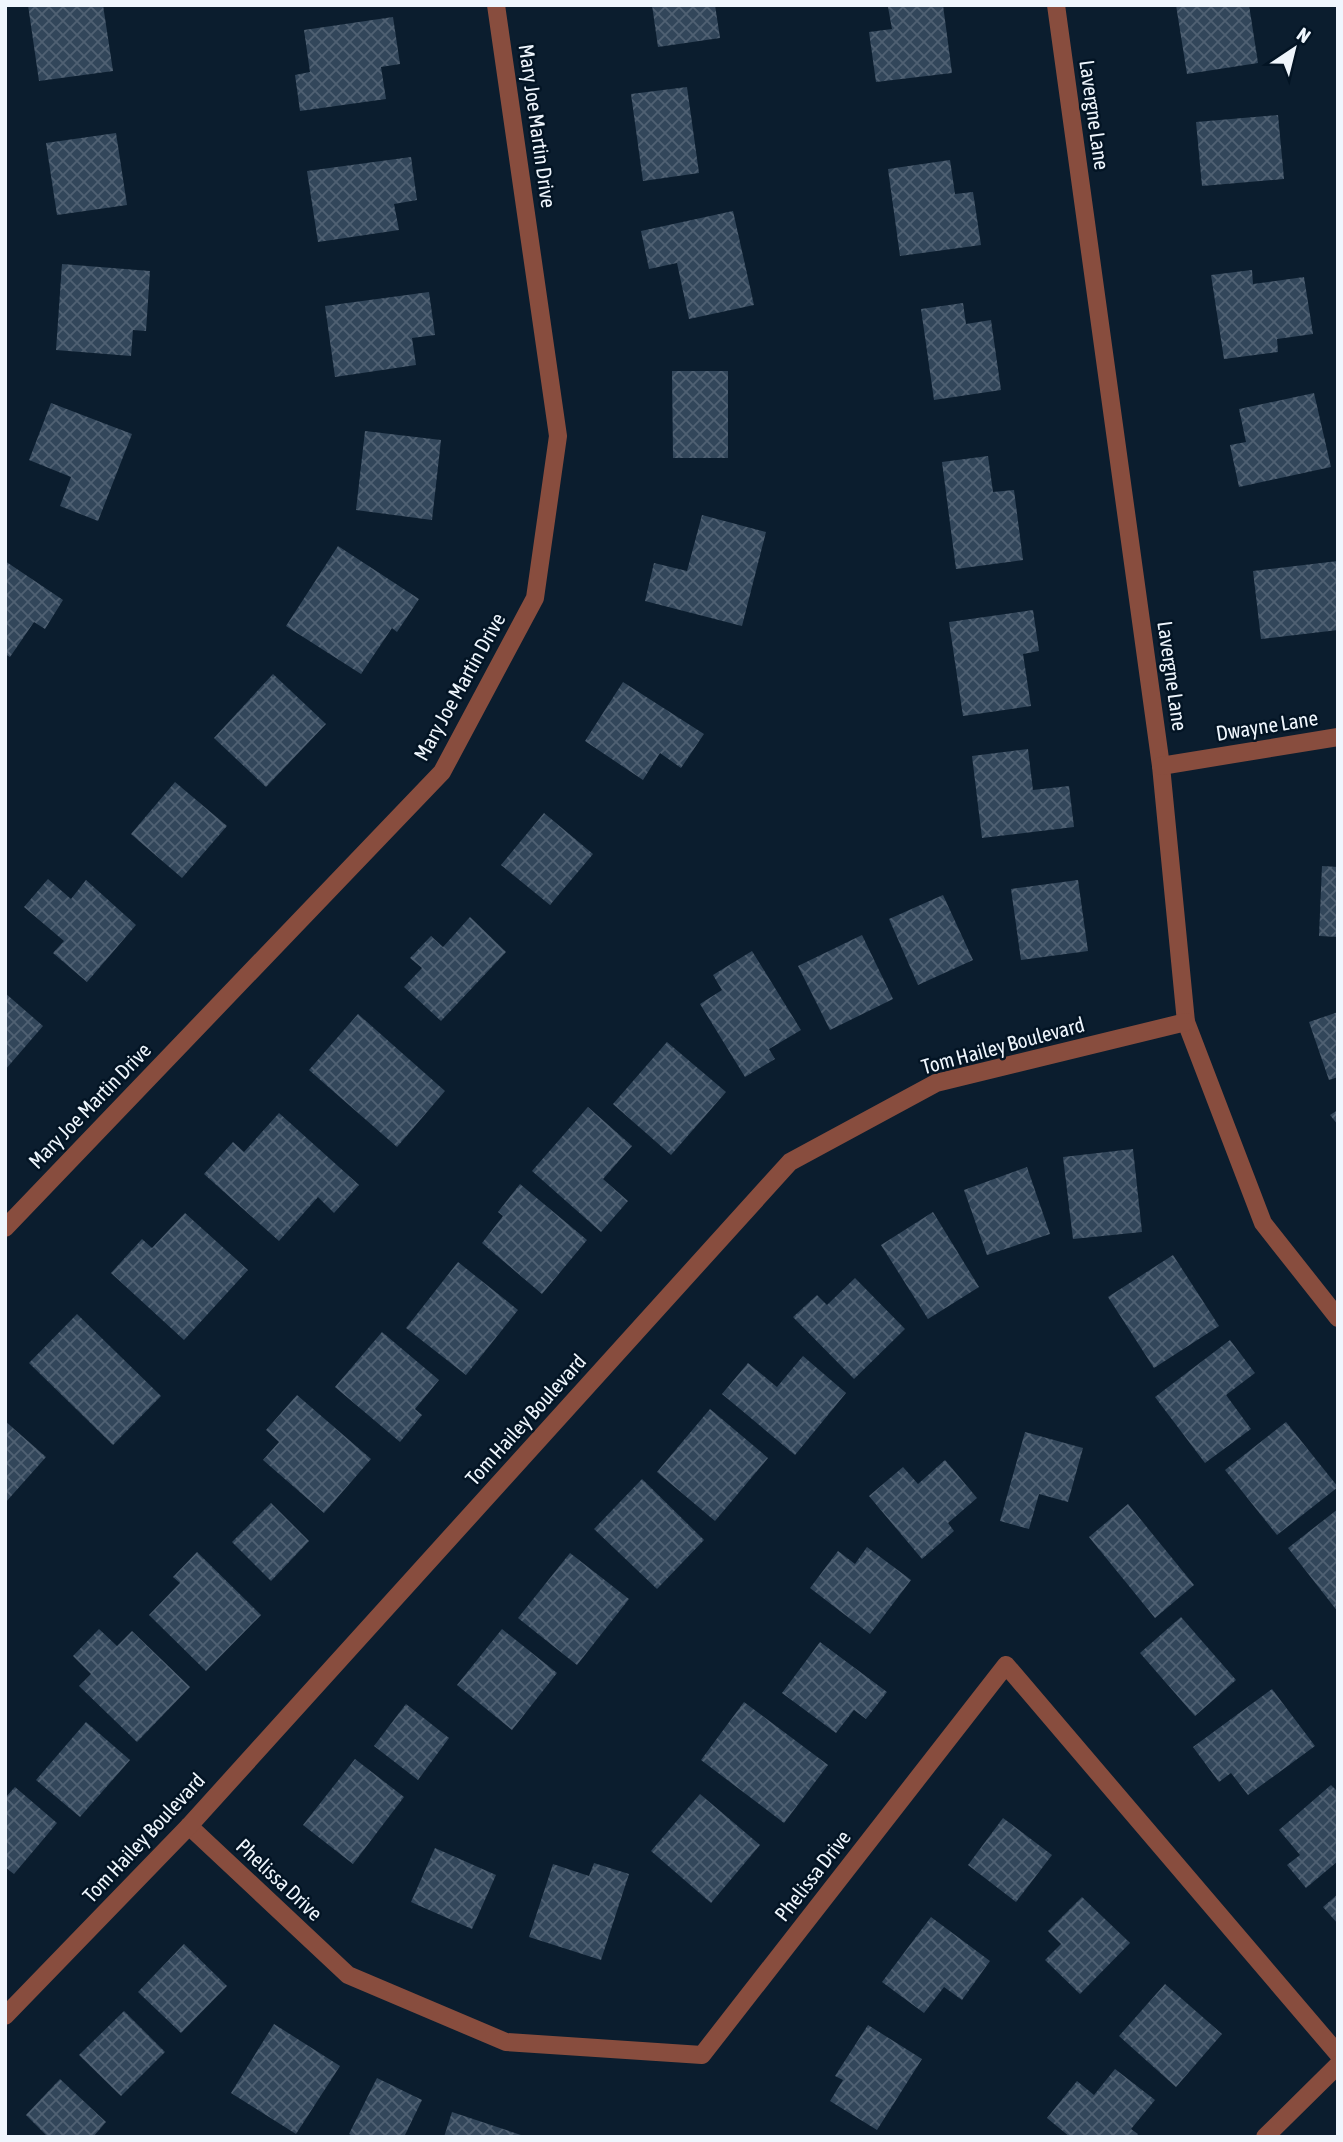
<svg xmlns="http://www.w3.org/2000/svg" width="1343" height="2142" viewBox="0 0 1343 2142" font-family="'Asap Condensed',sans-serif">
<defs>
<pattern id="building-cross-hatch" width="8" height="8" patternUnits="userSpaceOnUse" patternTransform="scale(1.75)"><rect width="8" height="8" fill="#32465a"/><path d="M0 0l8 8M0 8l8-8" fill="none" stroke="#506173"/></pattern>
</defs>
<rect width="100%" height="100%" fill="#0b1d2e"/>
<g fill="url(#building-cross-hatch)">
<path d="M 28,5 L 103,5 L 113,71 L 39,81 Z"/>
<path d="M 652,5 L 715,5 L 720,38 L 658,47 Z"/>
<path d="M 903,5 L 943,5 L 952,73 L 876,82 L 869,32 L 892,29 L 888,7 Z"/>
<path d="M 1176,5 L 1249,5 L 1258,63 L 1187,74 Z"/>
<path d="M 393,17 L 400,64 L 381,67 L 386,99 L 300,111 L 295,75 L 310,72 L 304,30 Z"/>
<path d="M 687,87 L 699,173 L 643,181 L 631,94 Z"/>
<path d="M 1278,115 L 1284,179 L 1202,186 L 1196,122 Z"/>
<path d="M 116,133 L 127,205 L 57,215 L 46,143 Z"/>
<path d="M 411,157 L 417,200 L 394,204 L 399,230 L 318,242 L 307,171 Z"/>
<path d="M 950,160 L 955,194 L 973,192 L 981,245 L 900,256 L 888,169 Z"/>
<path d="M 733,211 L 754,305 L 689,319 L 677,263 L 649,269 L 641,231 Z"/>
<path d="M 62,264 L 150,271 L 146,331 L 133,330 L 131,356 L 56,350 Z"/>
<path d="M 1252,270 L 1253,284 L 1304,277 L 1313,334 L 1277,339 L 1278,352 L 1224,359 L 1211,275 Z"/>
<path d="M 429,292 L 435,335 L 412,338 L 416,365 L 335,377 L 325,306 Z"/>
<path d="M 963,303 L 966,324 L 991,320 L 1001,390 L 934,400 L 921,309 Z"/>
<path d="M 672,371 L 728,371 L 728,458 L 673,458 Z"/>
<path d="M 1314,393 L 1331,467 L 1239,487 L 1230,445 L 1246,442 L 1239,409 Z"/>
<path d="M 51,403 L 132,434 L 98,521 L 60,506 L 71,477 L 29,460 Z"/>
<path d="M 365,431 L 441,440 L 432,520 L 356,510 Z"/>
<path d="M 988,456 L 993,492 L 1014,490 L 1023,560 L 956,569 L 942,462 Z"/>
<path d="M 702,515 L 766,532 L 742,626 L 645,601 L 654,563 L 687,571 Z"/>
<path d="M 338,546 L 419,599 L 397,632 L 392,628 L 361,674 L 286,626 Z"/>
<path d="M 5,561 L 63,600 L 45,629 L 34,622 L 10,657 L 5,654 Z"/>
<path d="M 1338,561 L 1338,630 L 1261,639 L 1253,571 Z"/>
<path d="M 1033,610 L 1039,651 L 1023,654 L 1031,706 L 963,716 L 949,622 Z"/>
<path d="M 273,674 L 326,724 L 266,787 L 214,738 Z"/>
<path d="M 623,682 L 704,734 L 681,768 L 660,753 L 643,780 L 585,741 Z"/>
<path d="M 1028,749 L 1033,790 L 1069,786 L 1074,827 L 982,838 L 972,756 Z"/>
<path d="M 175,782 L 227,826 L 182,878 L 131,834 Z"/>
<path d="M 544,813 L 593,854 L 550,905 L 501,865 Z"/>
<path d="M 1322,866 L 1338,867 L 1338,937 L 1319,936 Z"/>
<path d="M 48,879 L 71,899 L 86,880 L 136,925 L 87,982 L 53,953 L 64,941 L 24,907 Z"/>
<path d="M 1078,880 L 1088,951 L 1021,960 L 1011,889 Z"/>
<path d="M 943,895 L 973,960 L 918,985 L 889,919 Z"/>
<path d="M 470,917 L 506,952 L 441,1021 L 404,987 L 422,968 L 410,958 L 431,936 L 443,947 Z"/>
<path d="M 862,935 L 893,999 L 830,1030 L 798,966 Z"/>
<path d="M 752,951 L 801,1030 L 769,1049 L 775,1059 L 745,1077 L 700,1004 L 722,990 L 713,975 Z"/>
<path d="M 5,993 L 43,1026 L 5,1070 Z"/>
<path d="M 1338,1012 L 1338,1077 L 1329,1080 L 1309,1022 Z"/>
<path d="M 358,1014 L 445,1091 L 397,1147 L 309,1070 Z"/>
<path d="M 667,1042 L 726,1092 L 671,1155 L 613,1104 Z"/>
<path d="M 588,1107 L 632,1146 L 603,1179 L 628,1201 L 601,1232 L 532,1171 Z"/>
<path d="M 1338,1110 L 1338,1125 L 1330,1115 Z"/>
<path d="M 279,1113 L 359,1185 L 334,1213 L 318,1197 L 279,1241 L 204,1174 L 233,1142 L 244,1152 Z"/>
<path d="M 1133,1149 L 1142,1232 L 1073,1239 L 1063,1157 Z"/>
<path d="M 1027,1167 L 1050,1234 L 987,1255 L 964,1190 Z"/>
<path d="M 520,1184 L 587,1240 L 542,1294 L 482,1243 L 503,1216 L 498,1212 Z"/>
<path d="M 933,1212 L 979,1287 L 928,1319 L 881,1245 Z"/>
<path d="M 185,1213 L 248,1270 L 184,1340 L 111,1273 L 142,1239 L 152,1248 Z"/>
<path d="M 1173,1255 L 1219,1326 L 1154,1368 L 1108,1297 Z"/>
<path d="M 458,1262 L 518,1310 L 466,1375 L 406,1328 Z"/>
<path d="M 855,1278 L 905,1329 L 854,1379 L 793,1317 L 817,1295 L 827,1305 Z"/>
<path d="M 77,1314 L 161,1396 L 113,1445 L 29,1363 Z"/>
<path d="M 382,1332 L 439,1380 L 415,1409 L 422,1415 L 400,1442 L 335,1387 Z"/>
<path d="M 1230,1340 L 1255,1373 L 1226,1395 L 1251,1429 L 1205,1463 L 1155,1397 Z"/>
<path d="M 803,1356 L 846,1393 L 795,1455 L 722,1394 L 748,1363 L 777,1387 Z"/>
<path d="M 297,1395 L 371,1459 L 324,1513 L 263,1460 L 279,1442 L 266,1430 Z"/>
<path d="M 710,1409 L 768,1458 L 715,1521 L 657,1472 Z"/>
<path d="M 5,1421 L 46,1457 L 5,1503 Z"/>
<path d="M 1286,1422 L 1338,1487 L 1277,1535 L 1225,1470 Z"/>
<path d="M 1025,1432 L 1083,1448 L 1068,1502 L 1039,1494 L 1029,1529 L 1000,1521 Z"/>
<path d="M 945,1460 L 977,1498 L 948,1523 L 954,1531 L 922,1559 L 869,1496 L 903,1467 L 918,1484 Z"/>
<path d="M 642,1479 L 704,1540 L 657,1589 L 594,1529 Z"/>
<path d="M 271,1503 L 309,1541 L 271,1581 L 232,1542 Z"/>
<path d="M 1128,1504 L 1194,1585 L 1155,1618 L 1089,1537 Z"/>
<path d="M 1338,1509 L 1338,1612 L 1288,1548 Z"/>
<path d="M 867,1547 L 911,1580 L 870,1634 L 810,1588 L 838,1551 L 855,1564 Z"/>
<path d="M 197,1552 L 261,1615 L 206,1671 L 149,1615 L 180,1583 L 173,1577 Z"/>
<path d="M 570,1553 L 629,1599 L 577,1665 L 518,1618 Z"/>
<path d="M 1181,1617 L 1236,1680 L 1195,1716 L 1140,1653 Z"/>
<path d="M 99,1629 L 117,1646 L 132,1631 L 190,1687 L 137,1742 L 79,1686 L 91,1674 L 73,1656 Z"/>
<path d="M 502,1629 L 557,1673 L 512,1730 L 457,1685 Z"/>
<path d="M 820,1642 L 887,1692 L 866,1719 L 854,1710 L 836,1733 L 782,1693 Z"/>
<path d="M 1272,1689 L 1315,1746 L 1248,1795 L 1231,1773 L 1219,1782 L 1193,1747 Z"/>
<path d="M 744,1702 L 828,1765 L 784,1823 L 701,1760 Z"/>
<path d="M 406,1704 L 449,1738 L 418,1780 L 374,1746 Z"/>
<path d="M 86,1722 L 130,1760 L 80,1817 L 36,1780 Z"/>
<path d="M 355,1759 L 404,1797 L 353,1864 L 303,1825 Z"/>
<path d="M 1331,1785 L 1338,1792 L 1338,1861 L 1306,1888 L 1287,1865 L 1300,1855 L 1279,1830 Z"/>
<path d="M 15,1787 L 57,1823 L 14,1874 L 5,1867 L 5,1798 Z"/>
<path d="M 700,1794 L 760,1845 L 711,1903 L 651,1851 Z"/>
<path d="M 1003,1818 L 1052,1855 L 1016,1902 L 968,1865 Z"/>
<path d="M 435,1848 L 496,1875 L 472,1929 L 411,1902 Z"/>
<path d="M 594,1863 L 629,1874 L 601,1960 L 529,1937 L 553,1864 L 589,1876 Z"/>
<path d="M 1338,1894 L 1338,1924 L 1323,1907 Z"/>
<path d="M 1082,1897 L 1130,1943 L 1080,1994 L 1045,1960 L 1061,1944 L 1048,1931 Z"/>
<path d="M 931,1917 L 990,1961 L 962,2000 L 944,1987 L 924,2013 L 882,1982 Z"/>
<path d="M 184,1944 L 227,1986 L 181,2033 L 138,1992 Z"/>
<path d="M 1165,1984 L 1222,2034 L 1176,2087 L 1119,2036 Z"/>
<path d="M 124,2011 L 165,2052 L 121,2096 L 79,2055 Z"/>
<path d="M 274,2024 L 340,2066 L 296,2134 L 231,2093 Z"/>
<path d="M 868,2025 L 922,2059 L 877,2130 L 830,2101 L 843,2080 L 835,2076 Z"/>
<path d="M 1115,2069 L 1155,2100 L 1131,2129 L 1138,2134 L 1136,2137 L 1070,2137 L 1047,2118 L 1077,2081 L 1094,2095 Z"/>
<path d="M 377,2078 L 422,2100 L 404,2137 L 355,2137 L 349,2134 Z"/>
<path d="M 60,2079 L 106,2122 L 93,2137 L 48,2137 L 26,2115 Z"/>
<path d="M 452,2112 L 524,2136 L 524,2137 L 444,2137 Z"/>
</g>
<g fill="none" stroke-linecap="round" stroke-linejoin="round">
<g stroke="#884d3e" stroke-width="18">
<path d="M 1056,5 L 1161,766 L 1186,1022 L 1263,1223 L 1338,1318"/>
<path d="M 1161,766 L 1338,737"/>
<path d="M 5,1228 L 442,772 L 535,598 L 558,436 L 496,5"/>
<path d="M 189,1826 L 348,1975 L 506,2042 L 702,2055 L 1006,1665 L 1338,2054"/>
<path d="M 5,2016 L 189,1826 L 790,1162 L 936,1083 L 1186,1022"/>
<path d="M 1265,2137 L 1338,2065"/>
</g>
</g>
<g text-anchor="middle" stroke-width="5" stroke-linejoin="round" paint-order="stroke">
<g font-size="21" fill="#eff6fd" stroke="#031424">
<text transform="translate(1094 115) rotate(82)" y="7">Lavergne Lane</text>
<text transform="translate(537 126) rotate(82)" y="7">Mary Joe Martin Drive</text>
<text transform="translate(1172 676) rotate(82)" y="7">Lavergne Lane</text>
<text transform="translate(460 687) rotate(-61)" y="7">Mary Joe Martin Drive</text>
<text transform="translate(1267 726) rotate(-9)" y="7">Dwayne Lane</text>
<text transform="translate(1003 1046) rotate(-15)" y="7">Tom Hailey Boulevard</text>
<text transform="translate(90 1106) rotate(-46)" y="7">Mary Joe Martin Drive</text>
<text transform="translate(526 1420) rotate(-48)" y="7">Tom Hailey Boulevard</text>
<text transform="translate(144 1838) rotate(-47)" y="7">Tom Hailey Boulevard</text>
<text transform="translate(813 1876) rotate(-52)" y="7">Phelissa Drive</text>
<text transform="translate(279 1880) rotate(43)" y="7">Phelissa Drive</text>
</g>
</g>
<rect width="1343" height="2142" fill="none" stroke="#eff6fd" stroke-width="14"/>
<g transform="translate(1294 49) rotate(35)" stroke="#031424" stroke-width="5" paint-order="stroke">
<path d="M0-5L12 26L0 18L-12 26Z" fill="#eff6fd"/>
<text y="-10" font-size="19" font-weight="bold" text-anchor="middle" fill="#eff6fd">N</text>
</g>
</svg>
